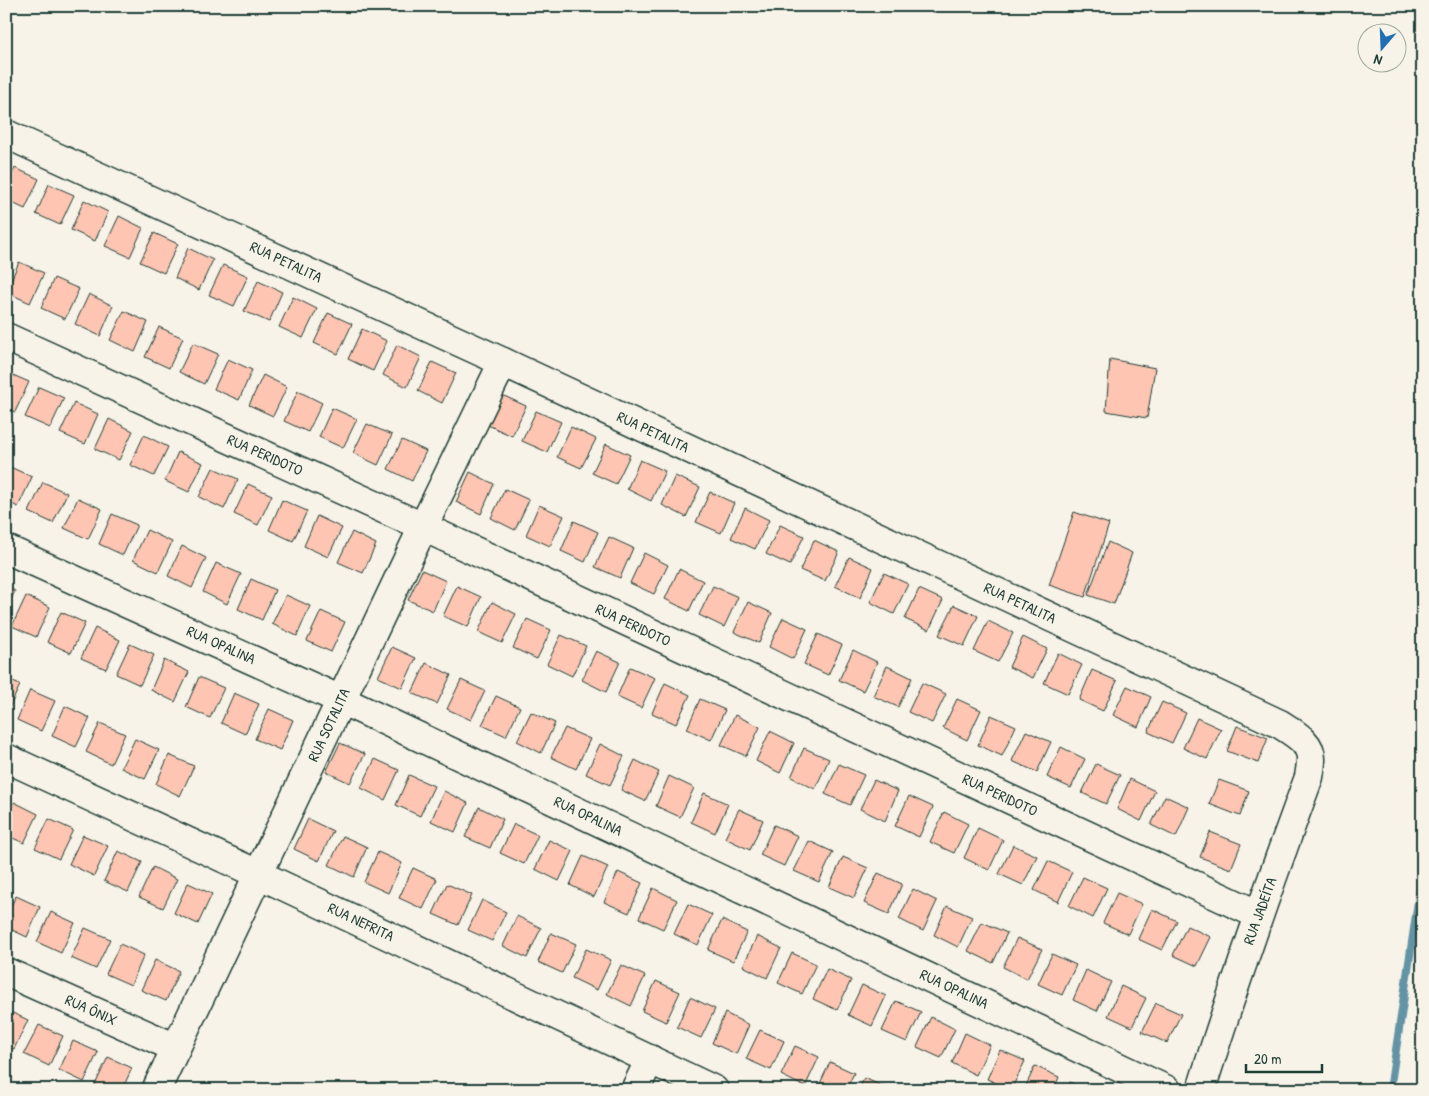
<svg xmlns="http://www.w3.org/2000/svg" width="1429" height="1096" viewBox="0 0 1429 1096" font-family="'Patrick Hand',sans-serif">
<rect width="100%" height="100%" fill="#f7f3e8"/>
<filter id="ink" filterUnits="userSpaceOnUse"><feTurbulence type="fractalNoise" baseFrequency=".02" numOctaves="2"/><feDisplacementMap in="SourceGraphic" scale="10" xChannelSelector="R" yChannelSelector="G"/><feConvolveMatrix kernelMatrix="1 2 1 2 8 2 1 2 1" color-interpolation-filters="sRGB"/></filter>
<g filter="url(#ink)">
<g fill="none" stroke-linecap="round" stroke-linejoin="round">
<path stroke="#6394a5" stroke-width="8" d="M 1390,1090 L 1423,868"/>
</g>
<g fill="#fdc5b2" stroke="#1f3d34">
<path d="M 15,168 L 39,179 L 25,209 L 6,200 L 6,186 Z"/>
<path d="M 49,184 L 74,195 L 60,225 L 36,214 Z"/>
<path d="M 84,200 L 108,212 L 95,241 L 71,230 Z"/>
<path d="M 119,216 L 143,228 L 130,257 L 105,246 Z"/>
<path d="M 154,233 L 178,244 L 164,273 L 140,262 Z"/>
<path d="M 188,248 L 213,260 L 199,290 L 175,278 Z"/>
<path d="M 19,262 L 44,273 L 30,303 L 6,292 Z"/>
<path d="M 223,265 L 248,276 L 234,306 L 209,295 Z"/>
<path d="M 54,278 L 79,289 L 65,319 L 41,308 Z"/>
<path d="M 258,281 L 282,292 L 269,322 L 244,311 Z"/>
<path d="M 89,294 L 113,306 L 100,336 L 75,324 Z"/>
<path d="M 293,297 L 317,309 L 303,338 L 279,327 Z"/>
<path d="M 124,311 L 148,322 L 135,352 L 110,340 Z"/>
<path d="M 328,313 L 352,324 L 338,354 L 314,343 Z"/>
<path d="M 159,327 L 183,338 L 169,368 L 145,357 Z"/>
<path d="M 362,329 L 387,341 L 373,371 L 348,359 Z"/>
<path d="M 193,343 L 218,354 L 204,384 L 179,372 Z"/>
<path d="M 397,345 L 421,357 L 407,387 L 383,375 Z"/>
<path d="M 228,359 L 252,370 L 239,400 L 214,389 Z"/>
<path d="M 1110,359 L 1155,368 L 1147,418 L 1106,411 Z"/>
<path d="M 432,362 L 456,373 L 442,403 L 418,391 Z"/>
<path d="M 6,372 L 29,382 L 15,412 L 6,408 Z"/>
<path d="M 263,375 L 287,387 L 273,416 L 249,405 Z"/>
<path d="M 39,387 L 64,398 L 50,428 L 25,417 Z"/>
<path d="M 298,391 L 322,403 L 308,432 L 284,421 Z"/>
<path d="M 502,395 L 526,406 L 512,436 L 488,425 Z"/>
<path d="M 74,403 L 98,414 L 85,444 L 60,433 Z"/>
<path d="M 332,408 L 357,419 L 343,448 L 319,437 Z"/>
<path d="M 536,411 L 561,422 L 547,452 L 522,441 Z"/>
<path d="M 109,419 L 133,431 L 119,460 L 95,449 Z"/>
<path d="M 367,424 L 392,435 L 378,465 L 353,453 Z"/>
<path d="M 571,427 L 596,439 L 581,468 L 557,457 Z"/>
<path d="M 144,435 L 168,447 L 154,476 L 130,465 Z"/>
<path d="M 402,440 L 426,451 L 412,481 L 388,469 Z"/>
<path d="M 606,444 L 630,455 L 616,484 L 592,473 Z"/>
<path d="M 178,452 L 203,463 L 189,492 L 165,481 Z"/>
<path d="M 640,460 L 665,471 L 651,501 L 627,489 Z"/>
<path d="M 8,466 L 32,477 L 18,507 L 6,501 L 6,470 Z"/>
<path d="M 213,468 L 238,479 L 224,509 L 199,497 Z"/>
<path d="M 470,472 L 494,484 L 481,514 L 456,502 Z"/>
<path d="M 675,476 L 700,487 L 686,517 L 662,505 Z"/>
<path d="M 43,482 L 67,493 L 53,523 L 29,512 Z"/>
<path d="M 248,484 L 272,495 L 258,525 L 234,514 Z"/>
<path d="M 505,489 L 529,500 L 515,530 L 491,518 Z"/>
<path d="M 710,492 L 734,503 L 721,533 L 696,522 Z"/>
<path d="M 78,498 L 102,509 L 88,539 L 64,528 Z"/>
<path d="M 282,500 L 307,511 L 293,541 L 269,530 Z"/>
<path d="M 539,505 L 564,516 L 550,546 L 526,535 Z"/>
<path d="M 745,508 L 769,520 L 755,549 L 731,538 Z"/>
<path d="M 1074,512 L 1109,524 L 1085,597 L 1049,585 Z"/>
<path d="M 112,514 L 137,525 L 123,555 L 99,544 Z"/>
<path d="M 317,516 L 342,528 L 328,557 L 304,546 Z"/>
<path d="M 574,521 L 598,532 L 585,562 L 561,551 Z"/>
<path d="M 780,525 L 804,536 L 790,565 L 766,554 Z"/>
<path d="M 147,530 L 172,542 L 158,572 L 133,560 Z"/>
<path d="M 352,532 L 376,544 L 363,573 L 338,562 Z"/>
<path d="M 609,537 L 633,548 L 620,578 L 595,567 Z"/>
<path d="M 814,540 L 839,552 L 825,581 L 800,570 Z"/>
<path d="M 1108,542 L 1132,553 L 1114,604 L 1088,595 Z"/>
<path d="M 182,546 L 206,558 L 192,588 L 168,576 Z"/>
<path d="M 644,553 L 668,565 L 654,594 L 630,583 Z"/>
<path d="M 849,557 L 873,568 L 860,598 L 835,586 Z"/>
<path d="M 216,563 L 241,574 L 227,604 L 203,592 Z"/>
<path d="M 679,569 L 703,581 L 689,611 L 665,599 Z"/>
<path d="M 422,570 L 446,581 L 433,611 L 408,600 Z"/>
<path d="M 884,573 L 908,584 L 894,614 L 870,602 Z"/>
<path d="M 251,579 L 275,590 L 262,620 L 238,609 Z"/>
<path d="M 457,586 L 481,597 L 468,627 L 443,616 Z"/>
<path d="M 713,586 L 738,597 L 724,627 L 699,615 Z"/>
<path d="M 6,587 L 15,591 L 6,610 Z"/>
<path d="M 919,589 L 943,600 L 929,630 L 905,619 Z"/>
<path d="M 286,595 L 310,606 L 297,636 L 272,624 Z"/>
<path d="M 26,596 L 50,607 L 36,637 L 12,626 Z"/>
<path d="M 492,602 L 516,614 L 502,643 L 478,632 Z"/>
<path d="M 748,602 L 772,613 L 759,643 L 734,632 Z"/>
<path d="M 954,605 L 978,616 L 964,646 L 939,635 Z"/>
<path d="M 321,611 L 345,622 L 331,652 L 307,641 Z"/>
<path d="M 61,612 L 85,623 L 71,653 L 47,642 Z"/>
<path d="M 783,618 L 807,629 L 793,659 L 769,647 Z"/>
<path d="M 527,619 L 551,630 L 537,659 L 513,648 Z"/>
<path d="M 988,621 L 1013,633 L 998,662 L 974,651 Z"/>
<path d="M 95,628 L 120,640 L 106,669 L 81,658 Z"/>
<path d="M 818,634 L 842,645 L 828,675 L 804,664 Z"/>
<path d="M 561,635 L 586,646 L 572,676 L 547,664 Z"/>
<path d="M 1023,637 L 1047,649 L 1033,678 L 1009,667 Z"/>
<path d="M 130,644 L 154,655 L 140,685 L 116,674 Z"/>
<path d="M 392,647 L 416,658 L 402,688 L 378,677 Z"/>
<path d="M 853,650 L 877,662 L 863,691 L 839,680 Z"/>
<path d="M 596,651 L 620,662 L 606,692 L 582,680 Z"/>
<path d="M 1058,653 L 1082,665 L 1068,694 L 1044,683 Z"/>
<path d="M 164,660 L 189,672 L 175,702 L 151,690 Z"/>
<path d="M 426,663 L 451,675 L 437,704 L 412,693 Z"/>
<path d="M 887,666 L 912,678 L 898,707 L 873,696 Z"/>
<path d="M 630,667 L 655,678 L 641,708 L 617,697 Z"/>
<path d="M 1092,670 L 1117,681 L 1103,711 L 1079,700 Z"/>
<path d="M 199,677 L 224,688 L 210,718 L 186,707 Z"/>
<path d="M 6,679 L 20,685 L 6,715 Z"/>
<path d="M 461,680 L 485,691 L 471,720 L 447,709 Z"/>
<path d="M 665,683 L 690,695 L 676,724 L 652,713 Z"/>
<path d="M 922,683 L 946,694 L 932,723 L 908,712 Z"/>
<path d="M 1127,686 L 1151,697 L 1138,727 L 1113,715 Z"/>
<path d="M 30,690 L 55,701 L 41,731 L 17,720 Z"/>
<path d="M 234,693 L 259,704 L 245,734 L 221,723 Z"/>
<path d="M 496,696 L 520,707 L 506,736 L 482,725 Z"/>
<path d="M 700,699 L 725,710 L 711,740 L 687,729 Z"/>
<path d="M 957,699 L 981,710 L 967,740 L 943,728 Z"/>
<path d="M 1162,702 L 1186,713 L 1172,743 L 1148,732 Z"/>
<path d="M 65,706 L 90,718 L 76,747 L 52,736 Z"/>
<path d="M 269,709 L 293,720 L 280,750 L 255,739 Z"/>
<path d="M 531,712 L 555,723 L 541,753 L 517,741 Z"/>
<path d="M 735,715 L 760,727 L 746,756 L 721,745 Z"/>
<path d="M 991,715 L 1016,726 L 1002,756 L 978,745 Z"/>
<path d="M 1197,718 L 1221,729 L 1207,759 L 1183,748 Z"/>
<path d="M 100,723 L 125,734 L 111,764 L 86,752 Z"/>
<path d="M 1237,726 L 1268,738 L 1258,763 L 1227,751 Z"/>
<path d="M 565,728 L 590,739 L 576,769 L 551,757 Z"/>
<path d="M 770,731 L 794,743 L 780,773 L 756,761 Z"/>
<path d="M 1026,731 L 1051,742 L 1037,772 L 1012,761 Z"/>
<path d="M 135,739 L 159,750 L 145,779 L 121,768 Z"/>
<path d="M 340,743 L 365,754 L 350,783 L 326,772 Z"/>
<path d="M 600,744 L 624,756 L 610,785 L 586,774 Z"/>
<path d="M 1061,747 L 1085,759 L 1071,788 L 1047,777 Z"/>
<path d="M 804,748 L 829,759 L 815,789 L 791,777 Z"/>
<path d="M 169,755 L 194,766 L 180,796 L 156,784 Z"/>
<path d="M 375,759 L 399,770 L 385,800 L 361,788 Z"/>
<path d="M 635,760 L 659,772 L 645,801 L 621,790 Z"/>
<path d="M 839,764 L 864,775 L 850,805 L 825,794 Z"/>
<path d="M 1096,764 L 1120,775 L 1106,804 L 1082,793 Z"/>
<path d="M 409,775 L 434,786 L 420,816 L 396,805 Z"/>
<path d="M 669,776 L 694,788 L 680,817 L 656,806 Z"/>
<path d="M 1130,779 L 1155,791 L 1141,821 L 1117,809 Z"/>
<path d="M 874,780 L 898,791 L 885,821 L 860,809 Z"/>
<path d="M 1219,780 L 1249,791 L 1240,816 L 1209,804 Z"/>
<path d="M 444,791 L 468,803 L 455,832 L 431,821 Z"/>
<path d="M 704,793 L 728,804 L 715,833 L 691,822 Z"/>
<path d="M 909,796 L 933,807 L 919,837 L 895,826 Z"/>
<path d="M 1165,796 L 1189,807 L 1176,837 L 1151,825 Z"/>
<path d="M 14,802 L 38,814 L 24,843 L 6,835 L 6,818 Z"/>
<path d="M 479,807 L 503,819 L 490,848 L 465,837 Z"/>
<path d="M 739,809 L 763,820 L 750,850 L 725,838 Z"/>
<path d="M 944,812 L 968,824 L 954,853 L 930,842 Z"/>
<path d="M 49,819 L 73,830 L 59,859 L 35,848 Z"/>
<path d="M 308,819 L 333,831 L 319,861 L 294,849 Z"/>
<path d="M 514,824 L 538,835 L 524,864 L 500,853 Z"/>
<path d="M 774,825 L 798,836 L 784,866 L 760,855 Z"/>
<path d="M 978,828 L 1003,840 L 989,870 L 964,858 Z"/>
<path d="M 1210,832 L 1241,844 L 1231,869 L 1200,857 Z"/>
<path d="M 83,835 L 108,846 L 94,876 L 69,864 Z"/>
<path d="M 343,836 L 367,847 L 354,877 L 329,865 Z"/>
<path d="M 549,840 L 573,851 L 559,881 L 535,869 Z"/>
<path d="M 809,841 L 833,852 L 819,882 L 794,871 Z"/>
<path d="M 1013,845 L 1037,856 L 1023,885 L 999,874 Z"/>
<path d="M 118,851 L 142,862 L 128,892 L 104,881 Z"/>
<path d="M 378,852 L 402,863 L 388,893 L 364,882 Z"/>
<path d="M 583,856 L 608,867 L 594,897 L 570,885 Z"/>
<path d="M 843,857 L 868,868 L 854,898 L 829,887 Z"/>
<path d="M 1048,861 L 1072,872 L 1058,902 L 1034,890 Z"/>
<path d="M 153,867 L 177,879 L 163,908 L 139,897 Z"/>
<path d="M 413,868 L 437,879 L 423,909 L 399,898 Z"/>
<path d="M 618,872 L 642,883 L 629,913 L 604,902 Z"/>
<path d="M 878,873 L 902,884 L 889,914 L 864,903 Z"/>
<path d="M 1083,877 L 1107,888 L 1093,918 L 1069,906 Z"/>
<path d="M 188,883 L 212,894 L 198,924 L 174,913 Z"/>
<path d="M 447,884 L 472,895 L 458,925 L 433,914 Z"/>
<path d="M 653,888 L 677,900 L 663,929 L 639,918 Z"/>
<path d="M 913,889 L 937,901 L 923,931 L 899,919 Z"/>
<path d="M 1117,893 L 1142,904 L 1128,934 L 1103,923 Z"/>
<path d="M 16,896 L 40,907 L 27,937 L 6,927 L 6,916 Z"/>
<path d="M 482,900 L 506,912 L 492,941 L 468,930 Z"/>
<path d="M 688,904 L 712,915 L 698,945 L 674,934 Z"/>
<path d="M 947,906 L 972,917 L 958,947 L 934,935 Z"/>
<path d="M 1152,909 L 1177,921 L 1162,950 L 1138,939 Z"/>
<path d="M 51,912 L 75,923 L 61,953 L 37,942 Z"/>
<path d="M 517,916 L 541,928 L 527,958 L 503,946 Z"/>
<path d="M 722,920 L 747,932 L 733,961 L 708,950 Z"/>
<path d="M 982,922 L 1007,933 L 993,963 L 968,951 Z"/>
<path d="M 1187,926 L 1211,937 L 1197,966 L 1173,955 Z"/>
<path d="M 85,928 L 110,939 L 96,969 L 71,958 Z"/>
<path d="M 551,933 L 576,944 L 562,973 L 538,962 Z"/>
<path d="M 757,936 L 781,948 L 767,978 L 743,966 Z"/>
<path d="M 1017,938 L 1042,949 L 1027,979 L 1003,967 Z"/>
<path d="M 120,944 L 144,955 L 131,985 L 106,974 Z"/>
<path d="M 586,949 L 611,960 L 597,990 L 572,978 Z"/>
<path d="M 792,953 L 816,964 L 802,994 L 778,983 Z"/>
<path d="M 1052,954 L 1076,965 L 1062,995 L 1038,984 Z"/>
<path d="M 155,960 L 179,971 L 166,1001 L 141,990 Z"/>
<path d="M 621,965 L 645,976 L 631,1006 L 607,994 Z"/>
<path d="M 827,969 L 851,980 L 837,1010 L 813,999 Z"/>
<path d="M 1086,970 L 1111,982 L 1097,1011 L 1073,1000 Z"/>
<path d="M 656,981 L 680,992 L 666,1022 L 642,1011 Z"/>
<path d="M 862,985 L 886,996 L 872,1026 L 848,1015 Z"/>
<path d="M 1121,986 L 1146,998 L 1132,1027 L 1108,1016 Z"/>
<path d="M 690,997 L 715,1009 L 701,1038 L 677,1027 Z"/>
<path d="M 896,1001 L 921,1012 L 907,1042 L 882,1031 Z"/>
<path d="M 1156,1003 L 1181,1014 L 1167,1043 L 1142,1032 Z"/>
<path d="M 6,1010 L 28,1020 L 14,1049 L 6,1046 Z"/>
<path d="M 725,1013 L 749,1025 L 736,1054 L 712,1043 Z"/>
<path d="M 931,1017 L 955,1029 L 941,1058 L 917,1047 Z"/>
<path d="M 39,1025 L 63,1036 L 49,1066 L 24,1054 Z"/>
<path d="M 760,1030 L 784,1041 L 771,1070 L 746,1059 Z"/>
<path d="M 965,1033 L 990,1045 L 976,1075 L 952,1063 Z"/>
<path d="M 73,1041 L 98,1052 L 84,1082 L 59,1070 Z"/>
<path d="M 795,1046 L 819,1057 L 805,1087 L 781,1075 Z"/>
<path d="M 1000,1050 L 1025,1061 L 1011,1090 L 987,1079 Z"/>
<path d="M 108,1057 L 132,1068 L 122,1090 L 101,1090 L 94,1087 Z"/>
<path d="M 830,1062 L 854,1073 L 846,1090 L 817,1090 Z"/>
<path d="M 1035,1066 L 1059,1077 L 1054,1090 L 1024,1090 Z"/>
<path d="M 864,1078 L 889,1089 L 889,1090 L 859,1090 Z"/>
<path d="M 1070,1082 L 1087,1090 L 1066,1090 Z"/>
</g>
<g fill="none" stroke-linecap="round" stroke-linejoin="round">
<defs>
<g id="street">
<path d="M 6,134 L 503,362 L 1280,724 C 1293,733 1312,742 1311,760 C 1311,765 1310,771 1309,777 C 1271,880 1234,984 1201,1090"/>
<path d="M 6,337 L 423,527 L 1259,915"/>
<path d="M 6,549 L 341,700 L 1167,1090"/>
<path d="M 6,758 L 258,874 L 714,1090"/>
<path d="M 6,972 L 176,1048"/>
<path d="M 156,1090 L 423,527 L 503,362"/>
<path d="M 635,1090 L 650,1059"/>
</g>
</defs>
<use href="#street" stroke="#1f3d34" stroke-width="31"/>
<use href="#street" stroke="#f7f3e8" stroke-width="28"/>
</g>
</g>
<g text-anchor="middle" stroke-width="4" stroke-linejoin="round" paint-order="stroke">
<g font-size="15" fill="#1f3d34" stroke="#f7f3e8">
<text transform="translate(286 262) rotate(25)" y="5">RUA PETALITA</text>
<text transform="translate(653 432) rotate(25)" y="5">RUA PETALITA</text>
<text transform="translate(265 455) rotate(24)" y="5">RUA PERIDOTO</text>
<text transform="translate(1020 603) rotate(25)" y="5">RUA PETALITA</text>
<text transform="translate(633 625) rotate(25)" y="5">RUA PERIDOTO</text>
<text transform="translate(221 645) rotate(24)" y="5">RUA OPALINA</text>
<text transform="translate(329 725) rotate(-65)" y="5">RUA SOTALITA</text>
<text transform="translate(1000 795) rotate(25)" y="5">RUA PERIDOTO</text>
<text transform="translate(588 816) rotate(25)" y="5">RUA OPALINA</text>
<text transform="translate(1260 911) rotate(-70)" y="5">RUA JADEÍTA</text>
<text transform="translate(361 922) rotate(25)" y="5">RUA NEFRITA</text>
<text transform="translate(954 989) rotate(25)" y="5">RUA OPALINA</text>
<text transform="translate(91 1010) rotate(24)" y="5">RUA ÔNIX</text>
</g>
</g>
<rect width="1429" height="1096" fill="none" stroke="#f7f3e8" stroke-width="25"/>
<rect x="12" y="12" width="1404" height="1071" fill="none" stroke="#1f3d34" stroke-width="2" filter="url(#ink)"/>
<g transform="translate(1382 48) rotate(199)"><circle r="24" fill="#f7f3e8" stroke="#a1aaa0"/>
<path d="M0-4L9 19L0 12L-9 19Z" fill="#1f6fb2"/>
<text y="-8" font-size="14" font-weight="bold" text-anchor="middle" fill="#1f3d34">N</text>
</g>
<path d="M1246 1064v8h76v-8" fill="none" stroke="#1f3d34" stroke-width="2.5"/>
<text x="1254" y="1064" font-size="15" fill="#1f3d34" stroke="#f7f3e8" stroke-width="4" paint-order="stroke">20 m</text>
</svg>
